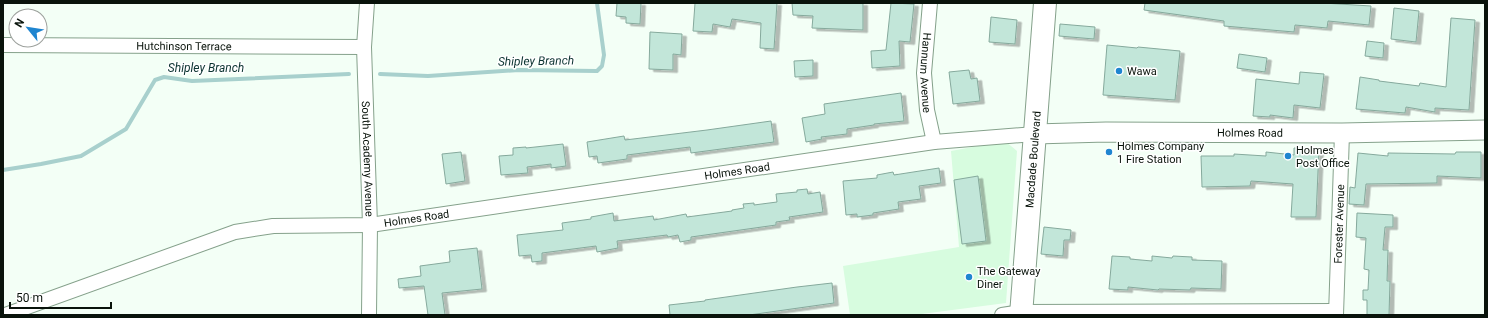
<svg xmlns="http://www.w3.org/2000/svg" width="1488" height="318" viewBox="0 0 1488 318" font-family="Roboto,sans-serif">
<defs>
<filter id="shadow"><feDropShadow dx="4.5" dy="2.5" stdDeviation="0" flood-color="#0004"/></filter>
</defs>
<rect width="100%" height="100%" fill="#f3fff6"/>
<path fill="#d7fcdf" d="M 1005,141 L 1017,151 L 1006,303 L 914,315 L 850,315 L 843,266 L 959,247 L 951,151 Z"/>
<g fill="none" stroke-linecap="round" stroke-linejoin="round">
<g stroke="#a8d0cd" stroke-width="4">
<path d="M 380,74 L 428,76 L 519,70 L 597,71 L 602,66 L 604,55 L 597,3"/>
<path d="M 3,170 L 41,164 L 81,156 L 126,129 L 155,80 L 164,77 L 192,81 L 349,74"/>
</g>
</g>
<g fill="#c2e6d9" stroke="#85a99c" filter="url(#shadow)">
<path d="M 617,3 L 641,3 L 640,24 L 626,23 L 626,17 L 616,16 Z"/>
<path d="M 695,3 L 777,3 L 774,49 L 760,48 L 761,23 L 732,19 L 730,27 L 713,24 L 712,32 L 693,31 Z"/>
<path d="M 792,3 L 863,3 L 863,30 L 812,28 L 813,16 L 793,15 Z"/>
<path d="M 891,3 L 914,4 L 910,42 L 899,41 L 900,66 L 872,68 L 871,51 L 886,50 Z"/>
<path d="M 1145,3 L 1323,3 L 1371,6 L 1369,25 L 1328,21 L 1327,28 L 1295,25 L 1294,32 L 1224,26 L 1224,21 L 1144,10 Z"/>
<path d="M 1394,8 L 1419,11 L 1416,42 L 1391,39 Z"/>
<path d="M 991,17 L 1017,20 L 1015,44 L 989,42 Z"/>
<path d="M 1451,18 L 1475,20 L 1469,110 L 1435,108 L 1435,112 L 1406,107 L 1405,113 L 1356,109 L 1360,77 L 1379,80 L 1379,81 L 1419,86 L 1420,83 L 1446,87 Z"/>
<path d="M 1060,24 L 1095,27 L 1094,39 L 1059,36 Z"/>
<path d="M 650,32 L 682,34 L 681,55 L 673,54 L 673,70 L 649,69 Z"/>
<path d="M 1367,41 L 1384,43 L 1383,58 L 1365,56 Z"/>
<path d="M 1107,45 L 1137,48 L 1138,47 L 1180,51 L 1175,100 L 1103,95 Z"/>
<path d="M 1239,54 L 1267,58 L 1265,72 L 1237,68 Z"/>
<path d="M 813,60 L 813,76 L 795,77 L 794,61 Z"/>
<path d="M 969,70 L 971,79 L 977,78 L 980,101 L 953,104 L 949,72 Z"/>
<path d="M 1300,72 L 1324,74 L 1320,108 L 1294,105 L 1293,118 L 1270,115 L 1270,117 L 1253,116 L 1256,79 L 1299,84 Z"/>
<path d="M 901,93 L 904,121 L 874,124 L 874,125 L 847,129 L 847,134 L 821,137 L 822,139 L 806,142 L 802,118 L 825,114 L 824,104 Z"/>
<path d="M 771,121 L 774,142 L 691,153 L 690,147 L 627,155 L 627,159 L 598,163 L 597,156 L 589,157 L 587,142 L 624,136 L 625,140 L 707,130 Z"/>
<path d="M 563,144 L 566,166 L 551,168 L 551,164 L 527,167 L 528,173 L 501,175 L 499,156 L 513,155 L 513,148 L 526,147 L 526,148 Z"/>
<path d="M 1294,148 L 1319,149 L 1316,217 L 1291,217 L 1293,184 L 1251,181 L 1250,186 L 1202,187 L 1201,156 L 1234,156 L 1234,154 L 1266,156 L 1266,152 L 1294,155 Z"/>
<path d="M 461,152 L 465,181 L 446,184 L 442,154 Z"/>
<path d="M 1456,152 L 1481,152 L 1481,178 L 1437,176 L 1437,183 L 1366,184 L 1364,205 L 1349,204 L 1350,187 L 1355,188 L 1358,153 L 1388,156 L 1388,153 L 1455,154 Z"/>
<path d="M 939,168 L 941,183 L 919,186 L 921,199 L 898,202 L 899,209 L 873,213 L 873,215 L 857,217 L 857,214 L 846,215 L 843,181 L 877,178 L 877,175 L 893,172 L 894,175 Z"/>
<path d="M 978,176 L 986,241 L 962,244 L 954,180 Z"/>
<path d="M 807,189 L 808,194 L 820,192 L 823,212 L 789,217 L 790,220 L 776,222 L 776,225 L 691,237 L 691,240 L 680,242 L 678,235 L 668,237 L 667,235 L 617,241 L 618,248 L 597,252 L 596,246 L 542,253 L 542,261 L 532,262 L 531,255 L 519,256 L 517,235 L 563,230 L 562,223 L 591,219 L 591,217 L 613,213 L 614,221 L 653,216 L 654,220 L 686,214 L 687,217 L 732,211 L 732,210 L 744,208 L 743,204 L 754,203 L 754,205 L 777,202 L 776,194 L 797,192 L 797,190 Z"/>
<path d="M 1357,213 L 1393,215 L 1393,227 L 1385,227 L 1383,250 L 1388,250 L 1387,281 L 1390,281 L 1389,315 L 1367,315 L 1367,300 L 1363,300 L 1363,290 L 1368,290 L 1369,270 L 1364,269 L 1366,238 L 1356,237 Z"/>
<path d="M 1044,227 L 1071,230 L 1070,240 L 1064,240 L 1063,256 L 1041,254 Z"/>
<path d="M 477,248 L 482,289 L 442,293 L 445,315 L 428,315 L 424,286 L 399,288 L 398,279 L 421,276 L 420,266 L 450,262 L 449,251 Z"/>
<path d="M 1112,256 L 1130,257 L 1130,259 L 1152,261 L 1152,256 L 1172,258 L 1173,256 L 1192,257 L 1192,260 L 1222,261 L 1221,289 L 1191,288 L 1190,290 L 1159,289 L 1158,290 L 1128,287 L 1128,290 L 1109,289 Z"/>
<path d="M 832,283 L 834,303 L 749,315 L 670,315 L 669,305 L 705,301 L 705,300 L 797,287 Z"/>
</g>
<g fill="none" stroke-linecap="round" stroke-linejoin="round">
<defs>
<g id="street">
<path id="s1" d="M 367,3 L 364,47 L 370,225 L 369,315"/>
<path id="s2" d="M 930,3 L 924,73 L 927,110 L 934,142"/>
<path id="s3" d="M 3,45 L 364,47"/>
<path id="s4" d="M 5,315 L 235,232 L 273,226 L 370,225 L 934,142 L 1035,134"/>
<path d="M 1002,315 L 1021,312 L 1336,311"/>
<path id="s5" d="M 1336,315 L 1342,133"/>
</g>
<g id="secondary">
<path id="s6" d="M 1035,134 L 1106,132 L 1342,133 L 1485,130"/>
</g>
<g id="primary">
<path id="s7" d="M 1021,315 L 1045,3"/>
</g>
</defs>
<use href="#street" stroke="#85a18b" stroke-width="16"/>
<use href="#secondary" stroke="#85a18b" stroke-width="21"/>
<use href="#primary" stroke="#85a18b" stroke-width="24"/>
<use href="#street" stroke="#fff" stroke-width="14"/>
<use href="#secondary" stroke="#fff" stroke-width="19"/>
<use href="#primary" stroke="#fff" stroke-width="22"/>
</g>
<g fill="#1f85d0" stroke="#fff" stroke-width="1.5">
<circle cx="1119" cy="71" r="4"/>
<circle cx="1109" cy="152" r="4"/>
<circle cx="1288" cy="156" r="4"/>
<circle cx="969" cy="277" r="4"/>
</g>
<g text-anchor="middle" stroke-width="3" stroke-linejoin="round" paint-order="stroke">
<g font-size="11" fill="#09130b" stroke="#fff">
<text dy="4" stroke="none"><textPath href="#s3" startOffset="181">Hutchinson Terrace</textPath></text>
<text dy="4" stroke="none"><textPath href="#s2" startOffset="70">Hannum Avenue</textPath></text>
<text dy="4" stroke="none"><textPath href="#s6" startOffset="215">Holmes Road</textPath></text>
<text dy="4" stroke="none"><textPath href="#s1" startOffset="156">South Academy Avenue</textPath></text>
<text dy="4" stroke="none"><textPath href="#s7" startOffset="156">Macdade Boulevard</textPath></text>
<text dy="4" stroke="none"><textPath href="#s4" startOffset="751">Holmes Road</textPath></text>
<text dy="4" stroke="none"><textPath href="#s4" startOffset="427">Holmes Road</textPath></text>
<text dy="4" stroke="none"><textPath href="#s5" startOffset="91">Forester Avenue</textPath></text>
</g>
<g font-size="11" fill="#09130b" stroke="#fff" text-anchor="start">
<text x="1127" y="75">Wawa</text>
<text x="1117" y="150">Holmes Company<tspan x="1117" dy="13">1 Fire Station</tspan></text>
<text x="1296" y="154">Holmes<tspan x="1296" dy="13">Post Office</tspan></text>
<text x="977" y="275">The Gateway<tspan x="977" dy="13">Diner</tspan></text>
</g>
<g font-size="12" font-style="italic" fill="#0b3331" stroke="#fff">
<text transform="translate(536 61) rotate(-1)" y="4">Shipley Branch</text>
<text x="206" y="72">Shipley Branch</text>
</g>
</g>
<rect width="1488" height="318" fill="none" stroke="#09130b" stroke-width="8"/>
<g transform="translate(28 28) rotate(300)"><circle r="19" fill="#ffffff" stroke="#9da19d"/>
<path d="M0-3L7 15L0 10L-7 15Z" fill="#1f85d0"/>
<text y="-6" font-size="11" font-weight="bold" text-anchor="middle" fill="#09130b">N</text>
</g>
<path d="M10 302v6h101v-6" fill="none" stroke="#09130b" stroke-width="2"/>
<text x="16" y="302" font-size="12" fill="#09130b" stroke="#ffffff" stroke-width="3" paint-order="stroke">50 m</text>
</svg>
